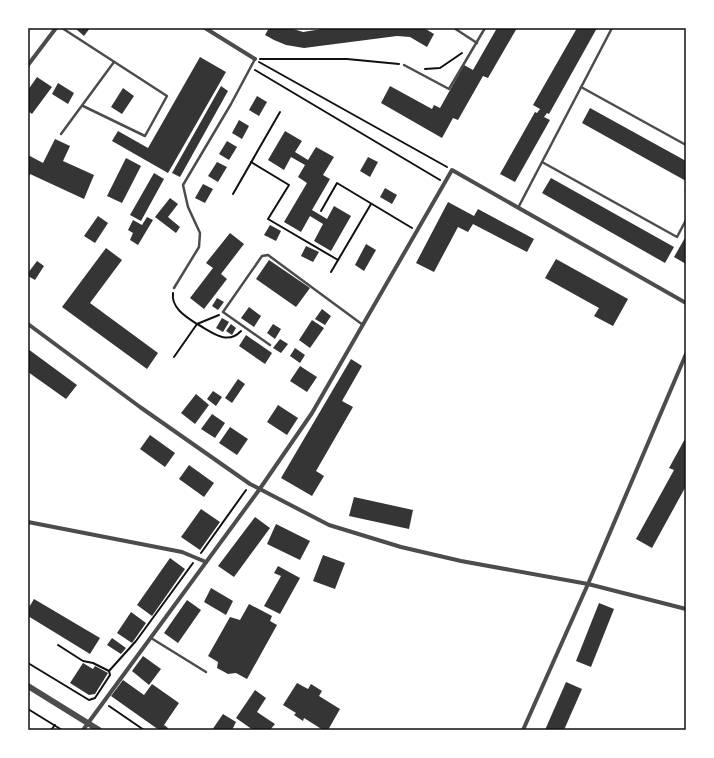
<svg xmlns="http://www.w3.org/2000/svg" width="714" height="758" viewBox="0 0 714 758" font-family="'Crimson Pro',serif">
<rect width="100%" height="100%" fill="#fff"/>
<g fill="#353535">
<path d="M 77,28 L 90,28 L 84,36 L 76,29 Z"/>
<path d="M 269,28 L 290,28 L 303,32 L 328,28 L 424,28 L 434,34 L 427,47 L 410,37 L 397,36 L 304,48 L 286,45 L 274,40 L 265,35 Z"/>
<path d="M 497,28 L 517,28 L 488,78 L 483,76 L 458,120 L 453,118 L 442,138 L 381,103 L 390,86 L 432,109 L 434,105 L 440,108 L 464,65 L 473,70 Z"/>
<path d="M 577,28 L 597,28 L 549,114 L 547,113 L 544,117 L 550,120 L 515,182 L 500,174 L 535,112 L 537,113 L 540,109 L 533,105 Z"/>
<path d="M 200,57 L 226,72 L 168,173 L 112,141 L 118,131 L 148,148 Z"/>
<path d="M 37,77 L 52,87 L 32,114 L 28,111 L 28,90 Z"/>
<path d="M 58,83 L 74,93 L 68,104 L 52,94 Z"/>
<path d="M 221,86 L 228,91 L 180,177 L 172,173 Z"/>
<path d="M 123,88 L 134,96 L 122,114 L 111,107 Z"/>
<path d="M 257,96 L 267,102 L 259,116 L 249,110 Z"/>
<path d="M 590,108 L 686,161 L 686,181 L 582,123 Z"/>
<path d="M 239,120 L 249,126 L 242,139 L 232,133 Z"/>
<path d="M 285,131 L 302,141 L 295,152 L 308,160 L 316,147 L 334,157 L 323,175 L 330,179 L 312,210 L 327,219 L 334,206 L 351,216 L 331,251 L 314,241 L 323,224 L 310,216 L 301,232 L 284,222 L 307,183 L 298,177 L 305,165 L 291,157 L 284,170 L 268,160 Z"/>
<path d="M 55,139 L 70,146 L 63,161 L 94,175 L 84,199 L 30,174 L 28,179 L 28,155 L 43,163 Z"/>
<path d="M 227,141 L 237,147 L 229,160 L 219,154 Z"/>
<path d="M 368,157 L 378,162 L 370,177 L 360,171 Z"/>
<path d="M 126,158 L 141,166 L 122,203 L 107,196 Z"/>
<path d="M 217,162 L 227,167 L 218,182 L 208,176 Z"/>
<path d="M 154,173 L 164,179 L 141,221 L 130,215 Z"/>
<path d="M 551,178 L 674,247 L 665,263 L 542,193 Z"/>
<path d="M 203,184 L 213,189 L 205,203 L 195,198 Z"/>
<path d="M 385,188 L 397,195 L 392,204 L 380,197 Z"/>
<path d="M 170,198 L 178,204 L 168,217 L 180,227 L 176,233 L 155,217 Z"/>
<path d="M 448,202 L 474,216 L 478,209 L 534,239 L 527,252 L 473,224 L 468,232 L 458,227 L 434,272 L 416,263 Z"/>
<path d="M 98,216 L 108,223 L 95,243 L 84,236 Z"/>
<path d="M 147,217 L 153,220 L 138,245 L 130,240 L 133,233 L 128,230 L 133,220 L 142,225 Z"/>
<path d="M 270,225 L 281,231 L 276,241 L 264,235 Z"/>
<path d="M 230,233 L 244,244 L 221,274 L 227,279 L 204,309 L 190,298 L 213,268 L 206,263 Z"/>
<path d="M 686,236 L 686,264 L 674,257 Z"/>
<path d="M 366,244 L 376,250 L 364,271 L 355,265 Z"/>
<path d="M 306,246 L 319,252 L 313,262 L 301,256 Z"/>
<path d="M 106,248 L 122,260 L 90,303 L 158,353 L 147,369 L 62,307 Z"/>
<path d="M 556,259 L 628,299 L 613,326 L 594,316 L 599,308 L 545,278 Z"/>
<path d="M 269,260 L 310,288 L 296,307 L 256,279 Z"/>
<path d="M 37,261 L 44,266 L 35,280 L 28,276 L 28,273 Z"/>
<path d="M 217,298 L 224,302 L 218,310 L 212,306 Z"/>
<path d="M 249,307 L 261,316 L 254,327 L 241,318 Z"/>
<path d="M 322,309 L 331,316 L 325,325 L 315,319 Z"/>
<path d="M 222,318 L 229,322 L 223,332 L 216,328 Z"/>
<path d="M 312,320 L 324,328 L 310,348 L 299,340 Z"/>
<path d="M 231,324 L 236,328 L 232,335 L 226,331 Z"/>
<path d="M 273,324 L 281,329 L 275,339 L 267,333 Z"/>
<path d="M 246,335 L 272,353 L 265,364 L 239,346 Z"/>
<path d="M 280,339 L 288,344 L 281,353 L 273,348 Z"/>
<path d="M 295,348 L 305,355 L 300,363 L 290,356 Z"/>
<path d="M 28,349 L 77,385 L 66,399 L 28,372 Z"/>
<path d="M 351,359 L 362,366 L 342,401 L 353,407 L 316,471 L 324,476 L 312,496 L 281,478 Z"/>
<path d="M 300,366 L 317,377 L 307,392 L 290,381 Z"/>
<path d="M 238,379 L 245,384 L 232,403 L 225,398 Z"/>
<path d="M 213,391 L 222,397 L 216,406 L 207,399 Z"/>
<path d="M 196,394 L 209,405 L 195,424 L 181,413 Z"/>
<path d="M 278,405 L 298,418 L 287,435 L 267,422 Z"/>
<path d="M 212,414 L 225,423 L 215,438 L 201,429 Z"/>
<path d="M 230,427 L 248,439 L 237,455 L 219,443 Z"/>
<path d="M 150,435 L 175,453 L 165,467 L 140,449 Z"/>
<path d="M 686,437 L 686,486 L 652,548 L 636,539 L 674,470 L 669,468 Z"/>
<path d="M 189,465 L 214,483 L 204,497 L 179,479 Z"/>
<path d="M 354,497 L 413,510 L 409,529 L 349,516 Z"/>
<path d="M 201,509 L 220,522 L 200,550 L 181,537 Z"/>
<path d="M 255,517 L 270,528 L 234,577 L 218,566 Z"/>
<path d="M 276,524 L 310,541 L 300,560 L 267,544 Z"/>
<path d="M 323,555 L 345,563 L 335,589 L 313,581 Z"/>
<path d="M 170,558 L 185,569 L 152,616 L 137,605 Z"/>
<path d="M 278,566 L 300,578 L 280,614 L 264,606 L 281,576 L 274,573 Z"/>
<path d="M 211,588 L 233,601 L 226,615 L 204,602 Z"/>
<path d="M 34,599 L 100,638 L 90,654 L 28,616 L 28,609 Z"/>
<path d="M 187,600 L 201,610 L 178,643 L 164,633 Z"/>
<path d="M 599,603 L 614,609 L 591,667 L 576,661 Z"/>
<path d="M 249,604 L 272,616 L 270,621 L 277,625 L 247,679 L 236,673 L 228,674 L 217,668 L 218,662 L 208,656 L 230,617 L 240,620 Z"/>
<path d="M 131,612 L 146,623 L 132,643 L 117,633 Z"/>
<path d="M 112,638 L 126,648 L 121,654 L 107,645 Z"/>
<path d="M 143,656 L 161,669 L 149,685 L 132,671 Z"/>
<path d="M 83,663 L 93,669 L 95,666 L 108,673 L 95,694 L 89,695 L 70,683 Z"/>
<path d="M 123,680 L 144,695 L 152,684 L 179,703 L 164,725 L 168,728 L 167,730 L 159,730 L 111,696 Z"/>
<path d="M 566,682 L 582,689 L 564,730 L 545,730 Z"/>
<path d="M 297,683 L 308,689 L 311,684 L 322,691 L 319,696 L 340,709 L 328,730 L 323,730 L 304,718 L 303,721 L 294,715 L 296,713 L 283,705 Z"/>
<path d="M 255,690 L 266,698 L 257,712 L 275,724 L 270,730 L 253,730 L 236,718 Z"/>
<path d="M 223,714 L 236,722 L 232,730 L 212,730 Z"/>
</g>
<g fill="none" stroke-linecap="round" stroke-linejoin="round">
<g stroke="#111" stroke-width="2">
<path d="M 260,59 L 347,59 L 399,64"/>
<path d="M 259,62 L 447,167"/>
<path d="M 425,69 L 440,68 L 462,53"/>
<path d="M 255,70 L 440,180"/>
<path d="M 251,162 L 289,185 L 268,219 L 338,260"/>
<path d="M 233,194 L 280,112"/>
<path d="M 321,211 L 337,183 L 412,228"/>
<path d="M 331,272 L 371,204"/>
<path d="M 173,293 C 171,308 186,317 197,324 L 219,315"/>
<path d="M 174,357 L 197,324 C 212,332 227,346 241,331"/>
<path d="M 201,553 L 246,490"/>
<path d="M 58,645 L 83,661 L 93,663 L 109,671"/>
<path d="M 28,663 L 89,700 L 95,698 L 110,675 L 109,671 L 136,641 L 193,563"/>
<path d="M 109,706 L 144,730"/>
<path d="M 28,709 L 62,730"/>
<path d="M 51,730 L 55,725"/>
</g>
<g stroke="#4c4c4c" stroke-width="2.5">
<path d="M 62,28 L 167,96 L 145,136 L 83,106"/>
<path d="M 454,28 L 477,43"/>
<path d="M 404,65 L 449,89 L 485,28"/>
<path d="M 581,87 L 686,145"/>
<path d="M 61,134 L 114,62"/>
<path d="M 542,162 L 677,237 L 686,220"/>
<path d="M 686,190 L 686,192"/>
<path d="M 518,208 L 612,28"/>
<path d="M 174,288 L 199,247 L 200,233 L 188,207 L 183,185 L 231,104 L 255,59"/>
<path d="M 270,345 L 223,312 L 262,256 L 268,255 L 363,325"/>
<path d="M 151,638 L 206,672"/>
</g>
<g stroke="#4c4c4c" stroke-width="4">
<path d="M 205,28 L 255,59"/>
<path d="M 28,65 L 56,28"/>
<path d="M 28,324 L 140,407 L 250,484 L 329,525 L 401,547 L 461,561 L 588,584 L 686,609"/>
<path d="M 28,522 L 182,552 L 206,562"/>
<path d="M 83,730 L 259,490 L 312,413 L 452,170 L 686,303"/>
<path d="M 523,730 L 588,584 L 686,354"/>
</g>
<path stroke="#4c4c4c" stroke-width="6" d="M 28,686 L 99,730"/>
</g>
<rect width="714" height="758" fill="none" stroke="#ffffff" stroke-width="58"/>
<rect x="29" y="29" width="656" height="700" fill="none" stroke="#111" stroke-width="1.5"/>
</svg>
